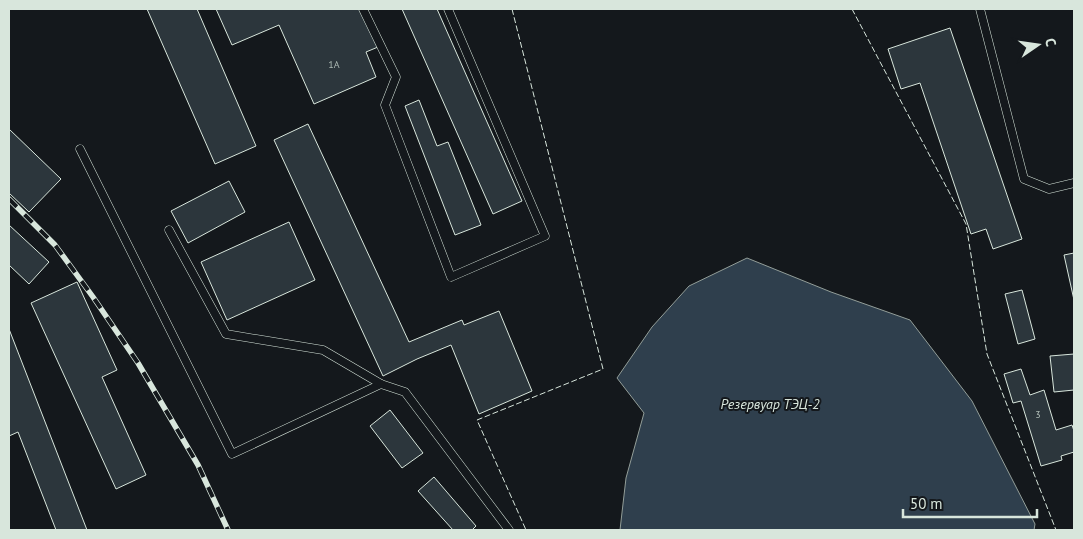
<svg xmlns="http://www.w3.org/2000/svg" width="1083" height="539" viewBox="0 0 1083 539" font-family="'PT Sans',sans-serif">
<rect width="100%" height="100%" fill="#14181c"/>
<path fill="#2f3f4d" stroke="#939e99" d="M 747,258 L 831,292 L 910,320 L 972,401 L 1035,524 L 1034,530 L 620,530 L 626,478 L 644,413 L 617,378 L 652,327 L 689,286 Z"/>
<g fill="#2c363c" stroke="#d8e6dc">
<path d="M 147,9 L 197,9 L 256,146 L 215,164 Z"/>
<path d="M 216,9 L 361,9 L 378,47 L 366,52 L 376,77 L 314,104 L 279,25 L 232,45 Z"/>
<path d="M 402,9 L 437,9 L 522,201 L 493,214 Z"/>
<path d="M 950,28 L 1022,239 L 993,249 L 986,229 L 971,234 L 920,83 L 901,89 L 888,49 Z"/>
<path d="M 419,100 L 437,146 L 448,142 L 481,225 L 455,235 L 405,106 Z"/>
<path d="M 308,124 L 409,342 L 462,320 L 464,325 L 499,311 L 532,391 L 479,414 L 451,345 L 417,359 L 383,376 L 274,140 Z"/>
<path d="M 9,129 L 61,179 L 29,212 L 9,193 Z"/>
<path d="M 229,181 L 245,212 L 188,243 L 171,211 Z"/>
<path d="M 289,222 L 315,280 L 227,320 L 201,262 Z"/>
<path d="M 9,225 L 49,262 L 29,284 L 9,265 Z"/>
<path d="M 1074,253 L 1074,300 L 1064,255 Z"/>
<path d="M 77,282 L 117,370 L 102,377 L 146,475 L 116,489 L 31,303 Z"/>
<path d="M 1022,290 L 1035,339 L 1018,344 L 1005,294 Z"/>
<path d="M 9,329 L 87,530 L 56,530 L 18,432 L 9,436 Z"/>
<path d="M 1074,354 L 1074,390 L 1054,392 L 1050,356 Z"/>
<path d="M 1021,369 L 1030,395 L 1044,390 L 1056,430 L 1072,425 L 1074,431 L 1074,452 L 1061,456 L 1062,460 L 1041,466 L 1021,401 L 1013,403 L 1004,374 Z"/>
<path d="M 390,410 L 423,453 L 402,468 L 370,426 Z"/>
<path d="M 434,477 L 476,526 L 472,530 L 453,530 L 418,491 Z"/>
</g>
<g fill="none" stroke-linecap="round" stroke-linejoin="round">
<defs>
<g id="service">
<path d="M 363,9 L 396,77 L 385,105 L 451,277 L 545,236 L 448,9"/>
<path d="M 980,9 L 1024,179 L 1049,189 L 1074,183"/>
<path d="M 80,149 L 232,454 L 381,384 L 405,392 L 509,530"/>
<path d="M 169,230 L 226,334 L 323,350 L 381,384"/>
</g>
</defs>
<use href="#service" stroke="#d8e6dc" stroke-width="9"/>
<use href="#service" stroke="#14181c" stroke-width="8"/>
<defs>
<path id="rail" d="M 9,199 L 55,245 L 93,297 L 138,363 L 198,465 L 228,530"/>
</defs>
<use href="#rail" stroke="#d8e6dc" stroke-width="5.5"/>
<use href="#rail" stroke="#14181c" stroke-width="4" stroke-dasharray="11" stroke-linecap="butt"/>
<g stroke="#d8e6dc" stroke-width="1" stroke-dasharray="6 2.5" stroke-linecap="butt">
<path d="M 512,9 L 603,369 L 477,420 L 526,530"/>
<path d="M 852,9 L 966,224 L 987,354 L 1056,530"/>
</g>
</g>
<g text-anchor="middle" stroke-width="4" stroke-linejoin="round" paint-order="stroke">
<g font-size="10" fill="#adbab4">
<text x="334" y="68">1А</text>
<text x="1038" y="418">3</text>
</g>
<g font-size="14" font-style="italic" fill="#d8e6dc" stroke="#14181c">
<text x="770" y="409">Резервуар ТЭЦ-2</text>
</g>
</g>
<rect width="1083" height="539" fill="none" stroke="#d8e6dc" stroke-width="20"/>
<g transform="translate(1038 45) rotate(77)" stroke="#14181c" stroke-width="4" paint-order="stroke">
<path d="M0-4L9 19L0 12L-9 19Z" fill="#d8e6dc"/>
<text y="-8" font-size="14" font-weight="bold" text-anchor="middle" fill="#d8e6dc">С</text>
</g>
<path d="M903 509v8h134v-8" fill="none" stroke="#d8e6dc" stroke-width="2.5"/>
<text x="910" y="509" font-size="15" fill="#d8e6dc" stroke="#14181c" stroke-width="4" paint-order="stroke">50 m</text>
</svg>
